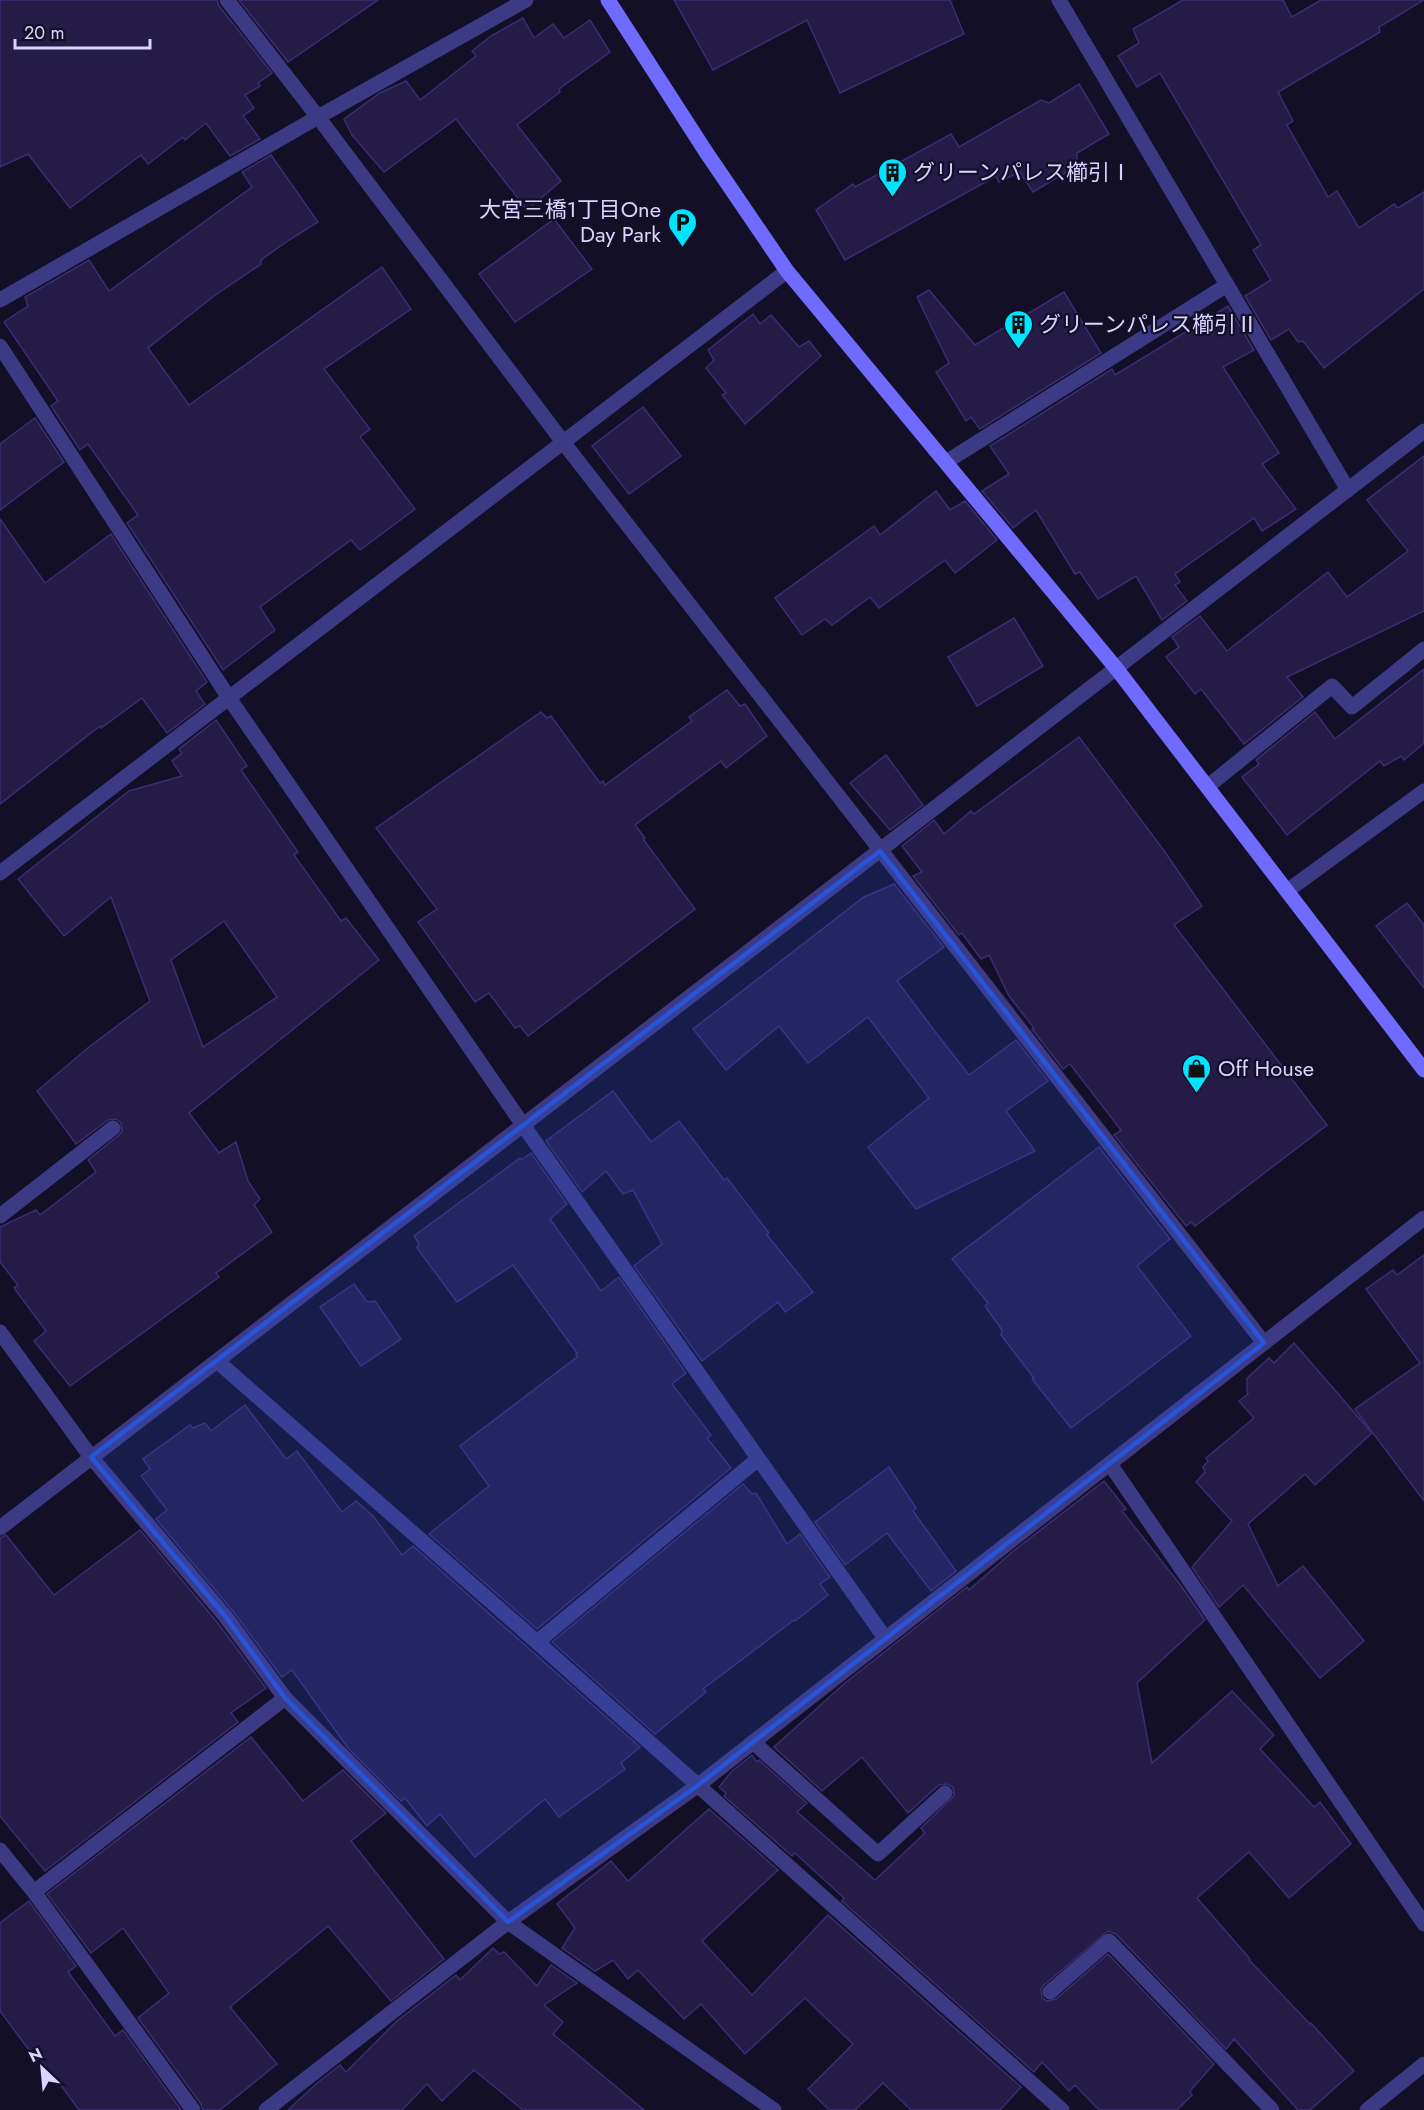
<svg xmlns="http://www.w3.org/2000/svg" width="1424" height="2110" viewBox="0 0 1424 2110" font-family="Jost,'Noto Sans JP',sans-serif">
<rect width="100%" height="100%" fill="#130f26"/>
<g fill="#241b47" stroke="#3b2d73" stroke-width="1.5" fill-rule="evenodd">
<path d="M 0,0 L 217,0 L 219,6 L 272,73 L 258,83 L 260,86 L 245,95 L 254,108 L 243,116 L 260,139 L 230,156 L 206,123 L 185,140 L 183,137 L 148,164 L 141,155 L 70,208 L 28,154 L 0,167 Z"/>
<path d="M 239,0 L 378,0 L 288,62 Z"/>
<path d="M 674,0 L 950,0 L 964,34 L 840,93 L 807,20 L 713,70 Z"/>
<path d="M 1183,0 L 1283,0 L 1292,17 L 1321,0 L 1424,0 L 1379,27 L 1380,32 L 1278,92 L 1293,121 L 1287,125 L 1328,197 L 1337,191 L 1359,228 L 1394,204 L 1398,208 L 1424,192 L 1424,289 L 1324,368 L 1303,341 L 1298,342 L 1289,329 L 1271,340 L 1245,296 L 1271,280 L 1253,250 L 1261,245 L 1160,73 L 1137,87 L 1118,56 L 1139,43 L 1133,29 Z"/>
<path d="M 523,18 L 534,38 L 553,24 L 564,38 L 590,20 L 610,52 L 559,89 L 560,92 L 517,125 L 561,181 L 527,210 L 456,119 L 384,172 L 352,135 L 344,119 L 380,93 L 406,81 L 420,100 L 476,56 L 472,51 L 491,36 Z"/>
<path d="M 1079,84 L 1109,134 L 1077,153 L 1077,166 L 1033,192 L 1020,172 L 999,182 L 996,176 L 845,260 L 816,210 L 853,184 L 855,187 L 951,134 L 959,147 L 1041,100 L 1049,103 Z"/>
<path d="M 271,155 L 318,222 L 289,240 L 261,260 L 261,264 L 214,296 L 148,348 L 189,405 L 382,267 L 411,309 L 324,369 L 370,429 L 360,437 L 415,509 L 360,550 L 351,540 L 260,607 L 275,630 L 223,670 L 127,523 L 138,515 L 88,444 L 80,450 L 51,406 L 58,401 L 4,322 L 28,306 L 25,297 L 89,260 L 109,291 L 252,187 L 242,172 Z"/>
<path d="M 554,219 L 592,269 L 515,322 L 479,274 Z"/>
<path d="M 929,290 L 975,345 L 1064,292 L 1101,353 L 980,429 L 971,417 L 966,421 L 936,372 L 949,363 L 917,297 Z"/>
<path d="M 1228,306 L 1254,350 L 1223,367 L 1279,453 L 1262,464 L 1296,509 L 1262,531 L 1254,518 L 1175,574 L 1180,582 L 1175,585 L 1187,601 L 1162,620 L 1136,576 L 1098,599 L 1080,572 L 1075,574 L 1036,510 L 1013,528 L 982,491 L 1009,474 L 990,446 L 1112,369 L 1115,375 Z"/>
<path d="M 753,314 L 760,324 L 771,315 L 799,347 L 809,341 L 821,356 L 745,424 L 722,395 L 726,393 L 706,368 L 714,360 L 708,350 Z"/>
<path d="M 643,407 L 681,456 L 629,494 L 592,446 Z"/>
<path d="M 35,418 L 64,462 L 0,510 L 0,444 Z"/>
<path d="M 1424,456 L 1424,611 L 1287,677 L 1303,697 L 1244,744 L 1201,689 L 1195,694 L 1166,657 L 1179,647 L 1172,637 L 1200,616 L 1227,651 L 1328,572 L 1347,597 L 1408,551 L 1367,500 Z"/>
<path d="M 936,491 L 950,510 L 965,501 L 997,540 L 955,573 L 945,560 L 879,608 L 870,597 L 832,625 L 825,619 L 802,635 L 775,598 L 874,526 L 880,535 Z"/>
<path d="M 0,519 L 45,583 L 111,534 L 207,682 L 196,691 L 205,704 L 167,733 L 142,698 L 101,728 L 100,726 L 0,804 Z"/>
<path d="M 1014,618 L 1043,666 L 977,706 L 948,657 Z"/>
<path d="M 1424,669 L 1424,743 L 1404,760 L 1401,756 L 1384,766 L 1380,761 L 1287,835 L 1242,777 L 1259,764 L 1256,760 L 1315,712 L 1335,739 Z"/>
<path d="M 727,690 L 740,706 L 745,704 L 767,736 L 726,768 L 721,761 L 635,825 L 645,838 L 643,839 L 695,909 L 528,1036 L 520,1026 L 515,1028 L 489,993 L 475,1002 L 418,922 L 437,909 L 376,828 L 541,712 L 547,718 L 551,716 L 600,783 L 603,781 L 605,785 L 692,721 L 689,717 Z"/>
<path d="M 216,720 L 247,766 L 241,770 L 298,852 L 294,855 L 341,921 L 346,918 L 379,960 L 189,1113 L 219,1153 L 236,1142 L 248,1181 L 260,1199 L 254,1205 L 272,1232 L 216,1273 L 219,1277 L 70,1386 L 34,1341 L 46,1331 L 14,1288 L 18,1285 L 0,1262 L 0,1227 L 36,1210 L 40,1215 L 96,1172 L 88,1160 L 119,1135 L 122,1131 L 121,1123 L 116,1119 L 108,1120 L 76,1144 L 37,1091 L 89,1047 L 150,1001 L 111,897 L 64,936 L 18,879 L 129,791 L 182,776 L 172,761 L 182,753 L 179,749 ZM 224,921 L 277,997 L 203,1047 L 171,960 Z"/>
<path d="M 1079,737 L 1165,852 L 1202,906 L 1174,925 L 1327,1125 L 1195,1226 L 1191,1222 L 1186,1226 L 1114,1135 L 1121,1130 L 1070,1064 L 1063,1069 L 1032,1029 L 1034,1028 L 1009,996 L 989,955 L 981,959 L 962,933 L 959,935 L 913,876 L 922,872 L 902,846 L 934,820 L 944,834 L 971,811 L 974,814 Z"/>
<path d="M 886,755 L 923,805 L 890,830 L 850,783 Z"/>
<path d="M 894,884 L 944,947 L 897,981 L 940,1038 L 969,1075 L 1016,1040 L 1048,1081 L 1006,1111 L 1035,1151 L 916,1209 L 868,1147 L 929,1098 L 868,1017 L 808,1063 L 779,1026 L 726,1070 L 693,1029 L 864,897 Z"/>
<path d="M 1407,903 L 1424,925 L 1424,988 L 1376,926 Z"/>
<path d="M 613,1091 L 651,1142 L 679,1121 L 724,1180 L 727,1178 L 769,1233 L 767,1235 L 813,1292 L 785,1312 L 778,1302 L 702,1361 L 634,1266 L 662,1244 L 633,1190 L 623,1194 L 606,1171 L 582,1192 L 546,1141 Z"/>
<path d="M 1099,1147 L 1170,1239 L 1137,1266 L 1191,1336 L 1071,1428 L 1032,1379 L 1034,1378 L 1001,1335 L 1002,1330 L 985,1306 L 988,1303 L 952,1259 Z"/>
<path d="M 531,1153 L 567,1204 L 550,1219 L 601,1291 L 619,1277 L 686,1373 L 672,1384 L 711,1435 L 707,1438 L 731,1468 L 537,1629 L 429,1534 L 489,1486 L 460,1446 L 577,1357 L 576,1354 L 577,1353 L 513,1265 L 457,1302 L 417,1248 L 419,1244 L 414,1236 L 520,1158 L 521,1160 Z"/>
<path d="M 1424,1255 L 1424,1501 L 1355,1409 L 1420,1363 L 1366,1289 L 1393,1270 L 1397,1275 Z"/>
<path d="M 354,1284 L 367,1302 L 375,1301 L 401,1339 L 361,1366 L 320,1307 Z"/>
<path d="M 1294,1343 L 1372,1433 L 1315,1485 L 1305,1474 L 1248,1524 L 1278,1586 L 1303,1566 L 1364,1641 L 1320,1678 L 1243,1585 L 1219,1607 L 1192,1567 L 1232,1521 L 1196,1482 L 1205,1472 L 1203,1467 L 1208,1461 L 1206,1458 L 1254,1418 L 1239,1401 L 1248,1394 L 1247,1391 L 1247,1378 L 1269,1358 L 1274,1363 Z"/>
<path d="M 245,1405 L 286,1459 L 297,1451 L 342,1512 L 356,1501 L 373,1516 L 402,1555 L 413,1546 L 640,1747 L 621,1763 L 625,1769 L 559,1817 L 545,1799 L 475,1857 L 440,1814 L 427,1826 L 405,1798 L 401,1801 L 348,1748 L 292,1670 L 282,1677 L 232,1610 L 156,1519 L 167,1510 L 141,1476 L 150,1469 L 143,1459 L 190,1425 L 193,1428 L 205,1423 L 211,1431 Z"/>
<path d="M 889,1467 L 916,1508 L 913,1511 L 956,1571 L 931,1591 L 887,1533 L 845,1565 L 815,1522 Z"/>
<path d="M 1104,1481 L 1126,1509 L 1122,1511 L 1179,1583 L 1205,1620 L 1137,1683 L 1152,1763 L 1232,1691 L 1274,1735 L 1260,1749 L 1314,1807 L 1320,1802 L 1351,1844 L 1289,1898 L 1249,1852 L 1197,1898 L 1250,1959 L 1249,1960 L 1310,2024 L 1311,2023 L 1354,2071 L 1310,2110 L 1298,2110 L 1234,2039 L 1226,2049 L 1116,1934 L 1108,1931 L 1044,1985 L 1041,1989 L 1042,1998 L 1047,2001 L 1056,1999 L 1108,1954 L 1214,2064 L 1190,2091 L 1192,2095 L 1177,2110 L 1099,2110 L 1075,2085 L 1069,2091 L 1042,2062 L 1034,2072 L 842,1901 L 844,1898 L 795,1853 L 792,1856 L 724,1796 L 726,1793 L 719,1787 L 732,1771 L 752,1755 L 757,1762 L 759,1760 L 807,1803 L 797,1812 L 875,1880 L 925,1833 L 921,1828 L 954,1796 L 953,1787 L 947,1784 L 939,1785 L 908,1813 L 862,1757 L 822,1791 L 774,1747 L 845,1683 L 967,1587 L 969,1590 L 1012,1552 Z"/>
<path d="M 743,1484 L 752,1494 L 756,1493 L 787,1544 L 800,1534 L 830,1577 L 820,1584 L 828,1595 L 795,1621 L 794,1620 L 703,1689 L 706,1692 L 655,1734 L 552,1642 Z"/>
<path d="M 140,1530 L 217,1622 L 266,1688 L 231,1713 L 238,1722 L 45,1871 L 0,1816 L 0,1538 L 6,1535 L 54,1595 Z"/>
<path d="M 251,1737 L 303,1801 L 343,1770 L 386,1813 L 351,1841 L 444,1959 L 391,2001 L 328,1926 L 230,2007 L 277,2064 L 220,2110 L 203,2110 L 201,2104 L 138,2018 L 169,1993 L 123,1928 L 91,1953 L 47,1894 Z"/>
<path d="M 709,1809 L 778,1870 L 702,1941 L 752,1995 L 828,1915 L 1021,2087 L 1000,2110 L 911,2110 L 883,2083 L 855,2110 L 829,2110 L 808,2089 L 853,2044 L 805,1998 L 745,2054 L 701,2004 L 684,2019 L 638,1970 L 628,1979 L 613,1960 L 595,1971 L 562,1948 L 575,1928 L 557,1904 L 611,1861 L 628,1881 Z"/>
<path d="M 29,1901 L 76,1966 L 68,1972 L 115,2036 L 123,2030 L 181,2110 L 79,2110 L 53,2074 L 49,2077 L 0,2011 L 0,1923 Z"/>
<path d="M 493,1948 L 499,1954 L 504,1952 L 537,1986 L 551,1965 L 577,1983 L 544,2005 L 563,2022 L 553,2034 L 644,2110 L 523,2110 L 474,2070 L 442,2101 L 427,2084 L 402,2110 L 288,2110 L 316,2084 L 340,2065 L 346,2072 L 397,2021 L 456,1975 L 460,1980 Z"/>
</g>
<g fill="none" stroke-linecap="round" stroke-linejoin="round">
<g stroke="#3d3a85" stroke-width="15">
<path d="M 1207,787 L 1332,686 L 1352,707 L 1424,649"/>
<path d="M 1287,891 L 1424,791"/>
<path d="M 0,1216 L 113,1128"/>
<path d="M 217,1361 L 537,1642 L 1062,2110"/>
<path d="M 537,1642 L 758,1459"/>
<path d="M 753,1742 L 878,1854 L 945,1793"/>
<path d="M 0,1850 L 34,1892 L 193,2110"/>
<path d="M 34,1892 L 285,1698"/>
<path d="M 1050,1992 L 1109,1941 L 1272,2110"/>
</g>
<g stroke="#3d3a85" stroke-width="15">
<path d="M 227,0 L 318,117 L 563,442 L 1264,1343"/>
<path d="M 1059,0 L 1348,490"/>
<path d="M 0,300 L 318,117 L 526,0"/>
<path d="M 0,346 L 229,698 L 523,1125 L 885,1638"/>
<path d="M 946,462 L 1227,285"/>
<path d="M 0,873 L 787,271"/>
<path d="M 0,1332 L 91,1457 L 225,1616 L 285,1698 L 508,1922 L 774,2110"/>
<path d="M 1110,1464 L 1424,1924"/>
<path d="M 0,1528 L 1424,431"/>
<path d="M 266,2110 L 508,1922 L 697,1786 L 1424,1218"/>
<path d="M 1367,2110 L 1424,2064"/>
</g>
<path stroke="#6f6bff" stroke-width="15" d="M 608,0 L 706,152 L 787,271 L 1116,668 L 1424,1070"/>
</g>
<path fill="#2655da" fill-opacity="0.2" stroke="#2655da" stroke-width="4.5" stroke-linejoin="round" d="M 880,851 L 1264,1343 L 697,1786 L 508,1922 L 285,1698 L 225,1616 L 91,1457 Z"/>
<defs>
<symbol id="building-pin" viewBox="-11 -11 22 30"><path d="M0 17L-7.5 6A9.5 9.5 0 1 1 7.5 6Z" fill="#00e5ff" stroke="#130f26"/><path d="M-4-6H4V6H1V3H-1V6H-4ZM-2.5-4.3h1.7v1.8h-1.7ZM.8-4.3h1.7v1.8H.8ZM-2.5-1h1.7V.8h-1.7ZM.8-1h1.7V.8H.8Z" fill="#111"/></symbol>
<symbol id="parking-pin" viewBox="-11 -11 22 30"><path d="M0 17L-7.5 6A9.5 9.5 0 1 1 7.5 6Z" fill="#00e5ff" stroke="#130f26"/><path d="M-3.5-5.5H1a3.5 3.5 0 0 1 0 7H-1V5.5H-3.5ZM-1-3.4V-.6H.8a1.4 1.4 0 0 0 0-2.8Z" fill="#111"/></symbol>
<symbol id="shop-pin" viewBox="-11 -11 22 30"><path d="M0 17L-7.5 6A9.5 9.5 0 1 1 7.5 6Z" fill="#00e5ff" stroke="#130f26"/><path d="M-5-2.5h2.3a2.7 3.5 0 0 1 5.4 0H5L5.5 6h-11ZM-1.5-2.5h3a1.5 2.3 0 0 0-3 0Z" fill="#111"/></symbol>
</defs>
<g fill-rule="evenodd">
<use href="#building-pin" x="876" y="156" width="33" height="45"/>
<use href="#parking-pin" x="666" y="206" width="33" height="45"/>
<use href="#building-pin" x="1002" y="308" width="33" height="45"/>
<use href="#shop-pin" x="1180" y="1052" width="33" height="45"/>
</g>
<g text-anchor="middle" stroke-width="4.5" stroke-linejoin="round" paint-order="stroke">
<g font-size="22" fill="#d9d4ff" stroke="#130f26" text-anchor="start">
<text x="913" y="180">グリーンパレス櫛引Ⅰ</text>
<text x="661" y="217" text-anchor="end">大宮三橋1丁目One<tspan x="661" dy="25">Day Park</tspan></text>
<text x="1039" y="332">グリーンパレス櫛引Ⅱ</text>
<text x="1218" y="1076">Off House</text>
</g>
</g>
<g transform="translate(42 2068) rotate(334)" stroke="#130f26" stroke-width="4.5" paint-order="stroke">
<path d="M0-4.5L10 22L0 15L-10 22Z" fill="#d9d4ff"/>
<text y="-9" font-size="16" font-weight="bold" text-anchor="middle" fill="#d9d4ff">N</text>
</g>
<path d="M15 39v9h135v-9" fill="none" stroke="#d9d4ff" stroke-width="3"/>
<text x="24" y="39" font-size="18" fill="#d9d4ff" stroke="#130f26" stroke-width="4.5" paint-order="stroke">20 m</text>
</svg>
